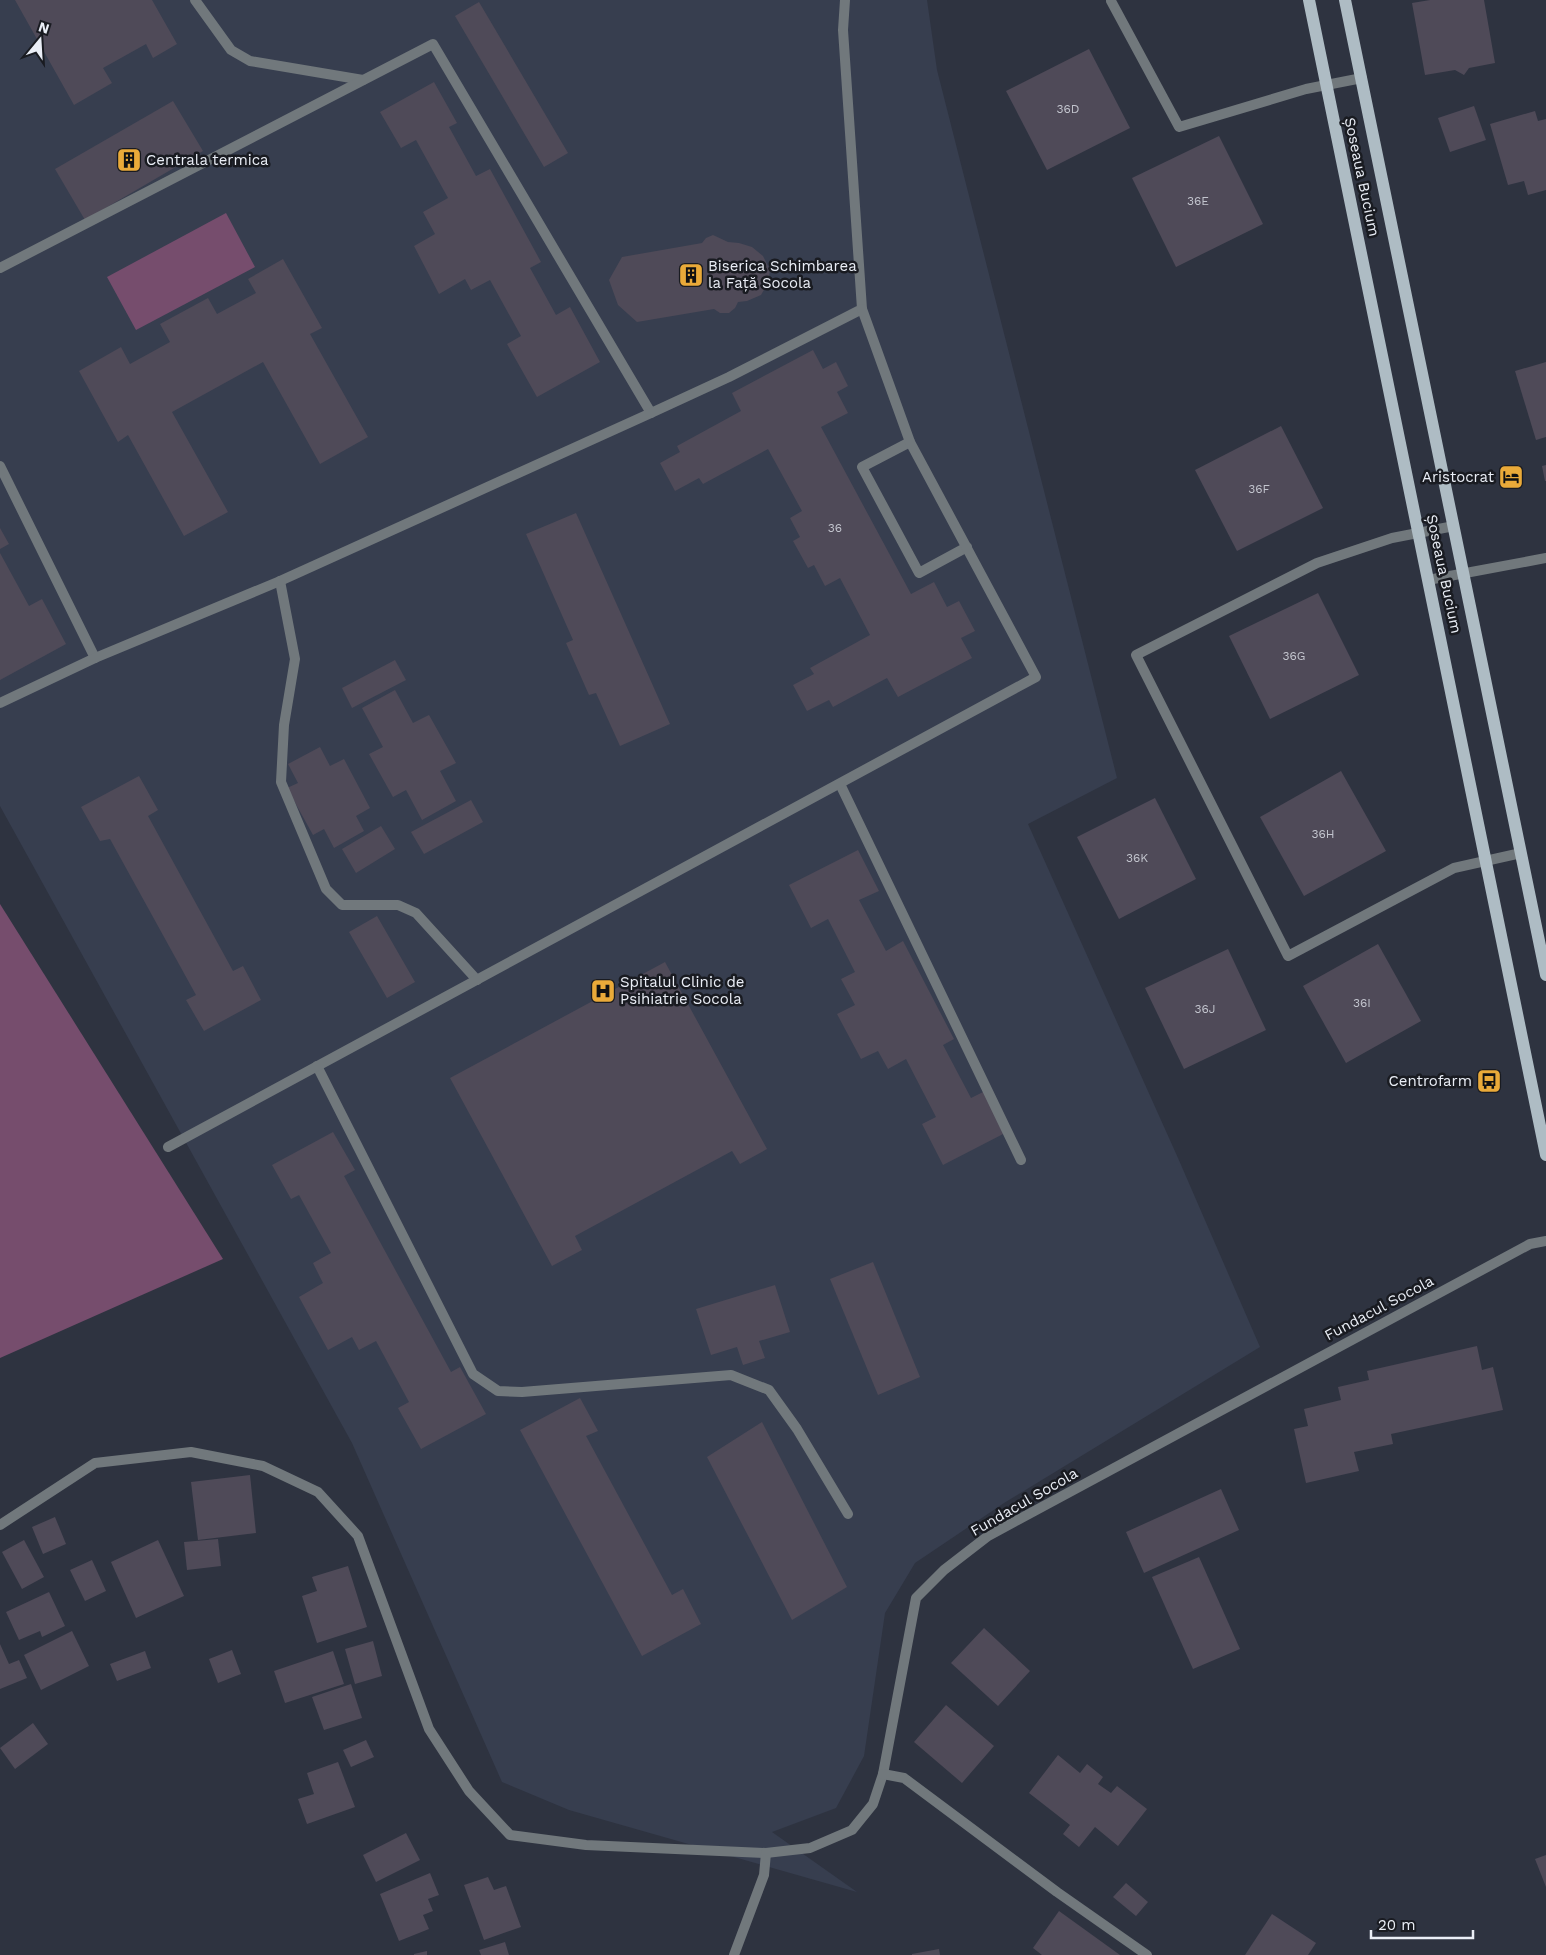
<svg xmlns="http://www.w3.org/2000/svg" width="1546" height="1955" viewBox="0 0 1546 1955" font-family="'Work Sans',sans-serif">
<rect width="100%" height="100%" fill="#2e3340"/>
<path fill="#373e4f" d="M 0,0 L 927,0 L 937,70 L 1117,778 L 1028,824 L 1178,1158 L 1260,1347 L 1004,1503 L 915,1563 L 885,1613 L 864,1756 L 836,1808 L 772,1832 L 857,1892 L 569,1810 L 502,1782 L 352,1443 L 0,806 Z"/>
<g fill="#764d6d">
<path d="M 226,213 L 255,267 L 136,330 L 107,277 Z"/>
<path d="M 0,904 L 223,1259 L 0,1358 Z"/>
</g>
<g fill="#4f4a58">
<path d="M 15,0 L 152,0 L 177,44 L 153,58 L 146,44 L 103,68 L 112,83 L 74,105 Z"/>
<path d="M 1430,0 L 1484,0 L 1495,63 L 1469,68 L 1464,75 L 1455,70 L 1425,75 L 1412,3 Z"/>
<path d="M 479,2 L 568,153 L 544,167 L 455,16 Z"/>
<path d="M 1089,49 L 1130,128 L 1047,170 L 1006,91 Z"/>
<path d="M 434,82 L 457,123 L 449,127 L 476,176 L 490,169 L 541,262 L 530,268 L 556,315 L 570,307 L 600,362 L 537,397 L 507,344 L 521,336 L 490,280 L 471,290 L 465,279 L 439,294 L 414,246 L 435,234 L 423,212 L 448,198 L 416,140 L 401,148 L 380,112 Z"/>
<path d="M 173,101 L 203,151 L 85,220 L 55,169 Z"/>
<path d="M 1474,106 L 1486,140 L 1450,152 L 1438,118 Z"/>
<path d="M 1535,111 L 1538,121 L 1546,119 L 1546,190 L 1528,195 L 1524,181 L 1508,185 L 1490,124 Z"/>
<path d="M 1219,136 L 1263,224 L 1176,267 L 1132,178 Z"/>
<path d="M 713,235 L 728,242 L 739,243 L 752,247 L 763,256 L 770,270 L 768,283 L 761,295 L 747,301 L 738,302 L 735,308 L 729,313 L 720,313 L 714,309 L 637,322 L 618,305 L 609,280 L 622,257 L 702,243 L 706,238 Z"/>
<path d="M 283,259 L 322,328 L 310,334 L 368,437 L 320,464 L 263,362 L 172,412 L 228,512 L 184,536 L 128,435 L 118,442 L 79,371 L 121,347 L 130,364 L 170,342 L 160,324 L 208,298 L 217,314 L 256,293 L 248,279 Z"/>
<path d="M 813,350 L 823,369 L 836,362 L 848,386 L 837,392 L 848,413 L 821,427 L 911,594 L 934,582 L 947,607 L 959,601 L 975,631 L 961,638 L 972,658 L 898,697 L 887,678 L 833,707 L 829,700 L 807,711 L 793,685 L 814,674 L 810,668 L 870,635 L 840,578 L 825,586 L 814,565 L 808,568 L 793,541 L 800,537 L 790,518 L 802,511 L 768,449 L 703,484 L 699,478 L 675,491 L 660,463 L 680,452 L 677,446 L 741,411 L 732,393 Z"/>
<path d="M 1546,362 L 1546,437 L 1536,440 L 1515,371 Z"/>
<path d="M 1281,426 L 1323,508 L 1237,551 L 1195,470 Z"/>
<path d="M 1546,465 L 1546,481 L 1545,481 L 1542,466 Z"/>
<path d="M 576,513 L 670,724 L 620,746 L 596,693 L 589,695 L 566,643 L 573,640 L 526,534 Z"/>
<path d="M 0,528 L 9,544 L 0,549 Z"/>
<path d="M 0,553 L 29,606 L 42,599 L 66,644 L 0,680 Z"/>
<path d="M 1318,593 L 1359,675 L 1270,719 L 1229,636 Z"/>
<path d="M 395,660 L 406,680 L 352,708 L 342,688 Z"/>
<path d="M 395,690 L 413,723 L 429,715 L 456,763 L 440,771 L 456,801 L 422,820 L 406,790 L 393,797 L 369,754 L 383,747 L 362,708 Z"/>
<path d="M 320,747 L 330,766 L 344,759 L 370,808 L 356,816 L 364,831 L 334,848 L 324,829 L 313,835 L 287,788 L 298,783 L 288,764 Z"/>
<path d="M 1341,771 L 1386,851 L 1304,896 L 1260,817 Z"/>
<path d="M 139,776 L 158,810 L 148,816 L 233,971 L 243,966 L 261,1000 L 204,1031 L 186,1000 L 196,995 L 110,839 L 100,841 L 81,807 Z"/>
<path d="M 1155,798 L 1196,879 L 1119,919 L 1077,837 Z"/>
<path d="M 471,800 L 483,822 L 424,854 L 411,832 Z"/>
<path d="M 381,826 L 395,849 L 356,873 L 342,849 Z"/>
<path d="M 858,850 L 879,891 L 859,900 L 886,951 L 903,941 L 954,1039 L 943,1045 L 971,1098 L 985,1091 L 1007,1132 L 943,1165 L 922,1124 L 936,1117 L 906,1059 L 888,1069 L 878,1051 L 861,1059 L 837,1014 L 855,1005 L 841,979 L 855,972 L 828,919 L 811,928 L 789,885 Z"/>
<path d="M 377,916 L 415,982 L 387,998 L 349,932 Z"/>
<path d="M 1378,944 L 1421,1021 L 1346,1063 L 1303,986 Z"/>
<path d="M 1228,949 L 1266,1030 L 1184,1069 L 1145,988 Z"/>
<path d="M 665,962 L 767,1149 L 740,1164 L 732,1151 L 575,1236 L 582,1250 L 552,1266 L 450,1078 Z"/>
<path d="M 333,1132 L 355,1170 L 344,1176 L 451,1372 L 460,1367 L 486,1414 L 421,1449 L 398,1408 L 409,1402 L 376,1341 L 359,1350 L 352,1337 L 328,1350 L 299,1297 L 323,1283 L 313,1263 L 331,1253 L 299,1195 L 291,1199 L 272,1165 Z"/>
<path d="M 873,1262 L 920,1377 L 878,1395 L 830,1279 Z"/>
<path d="M 775,1285 L 790,1332 L 759,1341 L 765,1358 L 743,1365 L 737,1347 L 711,1355 L 696,1309 Z"/>
<path d="M 1477,1346 L 1482,1370 L 1493,1367 L 1503,1410 L 1391,1434 L 1393,1444 L 1354,1452 L 1359,1471 L 1306,1483 L 1294,1429 L 1308,1426 L 1304,1409 L 1341,1400 L 1338,1387 L 1369,1380 L 1367,1371 Z"/>
<path d="M 580,1398 L 598,1431 L 586,1436 L 672,1595 L 683,1589 L 701,1624 L 642,1656 L 520,1430 Z"/>
<path d="M 762,1422 L 847,1587 L 792,1620 L 707,1457 Z"/>
<path d="M 250,1475 L 256,1533 L 198,1540 L 191,1482 Z"/>
<path d="M 1221,1489 L 1239,1530 L 1144,1573 L 1126,1532 Z"/>
<path d="M 55,1517 L 66,1544 L 43,1554 L 32,1527 Z"/>
<path d="M 218,1539 L 221,1566 L 187,1570 L 184,1542 Z"/>
<path d="M 24,1540 L 44,1577 L 22,1589 L 2,1552 Z"/>
<path d="M 158,1540 L 184,1596 L 136,1618 L 111,1562 Z"/>
<path d="M 1199,1557 L 1240,1649 L 1193,1669 L 1152,1577 Z"/>
<path d="M 92,1560 L 106,1591 L 85,1601 L 70,1570 Z"/>
<path d="M 348,1566 L 367,1627 L 317,1643 L 302,1596 L 317,1591 L 312,1577 Z"/>
<path d="M 49,1592 L 65,1626 L 42,1637 L 40,1631 L 19,1640 L 6,1612 Z"/>
<path d="M 984,1628 L 1030,1671 L 998,1706 L 951,1663 Z"/>
<path d="M 72,1631 L 89,1666 L 41,1690 L 24,1655 Z"/>
<path d="M 373,1641 L 382,1676 L 355,1684 L 345,1649 Z"/>
<path d="M 0,1644 L 9,1664 L 19,1660 L 27,1678 L 0,1689 Z"/>
<path d="M 232,1650 L 241,1674 L 218,1683 L 209,1659 Z"/>
<path d="M 145,1651 L 151,1668 L 117,1681 L 110,1664 Z"/>
<path d="M 333,1651 L 344,1684 L 285,1703 L 274,1671 Z"/>
<path d="M 351,1684 L 362,1718 L 324,1730 L 312,1697 Z"/>
<path d="M 946,1705 L 994,1746 L 962,1783 L 914,1742 Z"/>
<path d="M 33,1723 L 48,1744 L 15,1769 L 0,1748 Z"/>
<path d="M 366,1740 L 374,1757 L 351,1767 L 343,1750 Z"/>
<path d="M 1058,1755 L 1080,1773 L 1087,1764 L 1103,1777 L 1098,1784 L 1111,1793 L 1117,1786 L 1147,1809 L 1118,1846 L 1095,1827 L 1079,1847 L 1063,1834 L 1070,1825 L 1029,1793 Z"/>
<path d="M 338,1762 L 355,1807 L 307,1824 L 298,1799 L 314,1794 L 307,1773 Z"/>
<path d="M 406,1833 L 420,1860 L 376,1882 L 363,1855 Z"/>
<path d="M 1546,1855 L 1546,1887 L 1535,1859 Z"/>
<path d="M 430,1873 L 439,1895 L 428,1899 L 433,1911 L 423,1915 L 429,1929 L 399,1941 L 380,1894 Z"/>
<path d="M 488,1877 L 494,1890 L 506,1886 L 521,1927 L 484,1940 L 464,1885 Z"/>
<path d="M 1126,1883 L 1148,1902 L 1136,1916 L 1113,1897 Z"/>
<path d="M 1059,1911 L 1120,1955 L 1042,1955 L 1033,1948 Z"/>
<path d="M 1272,1914 L 1316,1943 L 1308,1955 L 1245,1955 Z"/>
<path d="M 505,1942 L 509,1955 L 481,1955 L 479,1950 Z"/>
<path d="M 939,1949 L 940,1955 L 912,1955 L 912,1954 Z"/>
<path d="M 427,1951 L 427,1955 L 414,1955 L 414,1954 Z"/>
</g>
<g fill="none" stroke-linecap="round" stroke-linejoin="round">
<g stroke="#71787c" stroke-width="10">
<path d="M 195,0 L 231,50 L 250,61 L 363,80"/>
<path d="M 1111,1 L 1179,127 L 1306,89 L 1362,78"/>
<path d="M 0,268 L 433,44 L 651,413"/>
<path d="M 910,442 L 862,467 L 919,573 L 967,547"/>
<path d="M 0,466 L 95,658"/>
<path d="M 1454,526 L 1392,538 L 1317,563 L 1136,655 L 1288,956 L 1454,868 L 1521,853"/>
<path d="M 1428,580 L 1546,558"/>
<path d="M 280,581 L 295,659 L 284,725 L 281,782 L 326,889 L 342,905 L 398,905 L 416,913 L 477,980"/>
<path d="M 0,703 L 95,658 L 280,581 L 651,413 L 729,377 L 862,309 L 843,30 L 845,0"/>
<path d="M 840,784 L 1021,1160"/>
<path d="M 317,1066 L 473,1374 L 498,1391 L 522,1392 L 731,1375 L 769,1390 L 797,1429 L 848,1514"/>
<path d="M 168,1147 L 1036,677 L 910,442 L 862,309"/>
</g>
<g stroke="#71787c" stroke-width="10">
<path d="M 0,1525 L 95,1463 L 191,1452 L 263,1466 L 318,1492 L 358,1536 L 429,1729 L 469,1791 L 510,1835 L 586,1845 L 766,1853 L 810,1848 L 852,1830 L 873,1804 L 883,1774 L 916,1598 L 944,1570 L 988,1536 L 1530,1244 L 1546,1241"/>
<path d="M 883,1774 L 904,1778 L 1057,1892 L 1147,1955"/>
<path d="M 734,1955 L 764,1875 L 766,1853"/>
</g>
<g stroke="#aebcc4" stroke-width="12">
<path d="M 1309,0 L 1546,1155"/>
<path d="M 1345,0 L 1546,975"/>
</g>
</g>
<defs>
<symbol id="building-square" viewBox="-11 -11 22 22"><rect x="-9" y="-9" width="18" height="18" rx="4" fill="#eaaa39" stroke="#191b21"/><path d="M-4-6H4V6H1V3H-1V6H-4ZM-2.5-4.3h1.7v1.8h-1.7ZM.8-4.3h1.7v1.8H.8ZM-2.5-1h1.7V.8h-1.7ZM.8-1h1.7V.8H.8Z" fill="#111"/></symbol>
<symbol id="hotel-square" viewBox="-11 -11 22 22"><rect x="-9" y="-9" width="18" height="18" rx="4" fill="#eaaa39" stroke="#191b21"/><path d="M-6-4.5h1.5V1H6V5H4.5V3h-9V5H-6ZM-4 0a1.8 1.8 0 1 1 3.6 0ZM.5 0V-2.5h3Q6-2.5 6 0Z" fill="#111"/></symbol>
<symbol id="hospital-square" viewBox="-11 -11 22 22"><rect x="-9" y="-9" width="18" height="18" rx="4" fill="#eaaa39" stroke="#191b21"/><path d="M-5-5h3v3.5h4V-5h3V5h-3V1.5h-4V5h-3Z" fill="#111"/></symbol>
<symbol id="bus-square" viewBox="-11 -11 22 22"><rect x="-9" y="-9" width="18" height="18" rx="4" fill="#eaaa39" stroke="#191b21"/><path d="M-5-6H5V4H4V6H2V4H-2V6H-4V4H-5ZM-3.5-4V0h7V-4ZM-3.5 1.2v1.5H-2V1.2ZM2 1.2v1.5H3.5V1.2Z" fill="#111"/></symbol>
</defs>
<g fill-rule="evenodd">
<use href="#building-square" x="115" y="146" width="28" height="28"/>
<use href="#building-square" x="677" y="261" width="28" height="28"/>
<use href="#hotel-square" x="1497" y="463" width="28" height="28"/>
<use href="#hospital-square" x="589" y="977" width="28" height="28"/>
<use href="#bus-square" x="1475" y="1067" width="28" height="28"/>
</g>
<g text-anchor="middle" stroke-width="5" stroke-linejoin="round" paint-order="stroke">
<g font-size="12" fill="#c3c5ce">
<text x="1068" y="113">36D</text>
<text x="1198" y="205">36E</text>
<text x="1259" y="493">36F</text>
<text x="835" y="532">36</text>
<text x="1294" y="660">36G</text>
<text x="1323" y="838">36H</text>
<text x="1137" y="862">36K</text>
<text x="1362" y="1007">36I</text>
<text x="1205" y="1013">36J</text>
</g>
<g font-size="15" fill="#eaeef6" stroke="#191b21" text-anchor="start">
<text x="146" y="165">Centrala termica</text>
<text x="708" y="271">Biserica Schimbarea<tspan x="708" dy="17">la Față Socola</tspan></text>
<text x="1494" y="482" text-anchor="end">Aristocrat</text>
<text x="620" y="987">Spitalul Clinic de<tspan x="620" dy="17">Psihiatrie Socola</tspan></text>
<text x="1472" y="1086" text-anchor="end">Centrofarm</text>
</g>
<g font-size="15" fill="#eaeef6" stroke="#191b21">
<text transform="translate(1362 177) rotate(78)" y="5">Șoseaua Bucium</text>
<text transform="translate(1444 574) rotate(78)" y="5">Șoseaua Bucium</text>
<text transform="translate(1379 1308) rotate(-28)" y="5">Fundacul Socola</text>
<text transform="translate(1024 1502) rotate(-30)" y="5">Fundacul Socola</text>
</g>
</g>
<g transform="translate(40 40) rotate(18)" stroke="#191b21" stroke-width="4" paint-order="stroke">
<path d="M0-4L9 19L0 12L-9 19Z" fill="#eaeef6"/>
<text y="-8" font-size="14" font-weight="bold" text-anchor="middle" fill="#eaeef6">N</text>
</g>
<path d="M1371 1930v8h102v-8" fill="none" stroke="#eaeef6" stroke-width="2.5"/>
<text x="1378" y="1930" font-size="15" fill="#eaeef6" stroke="#191b21" stroke-width="4" paint-order="stroke">20 m</text>
</svg>
